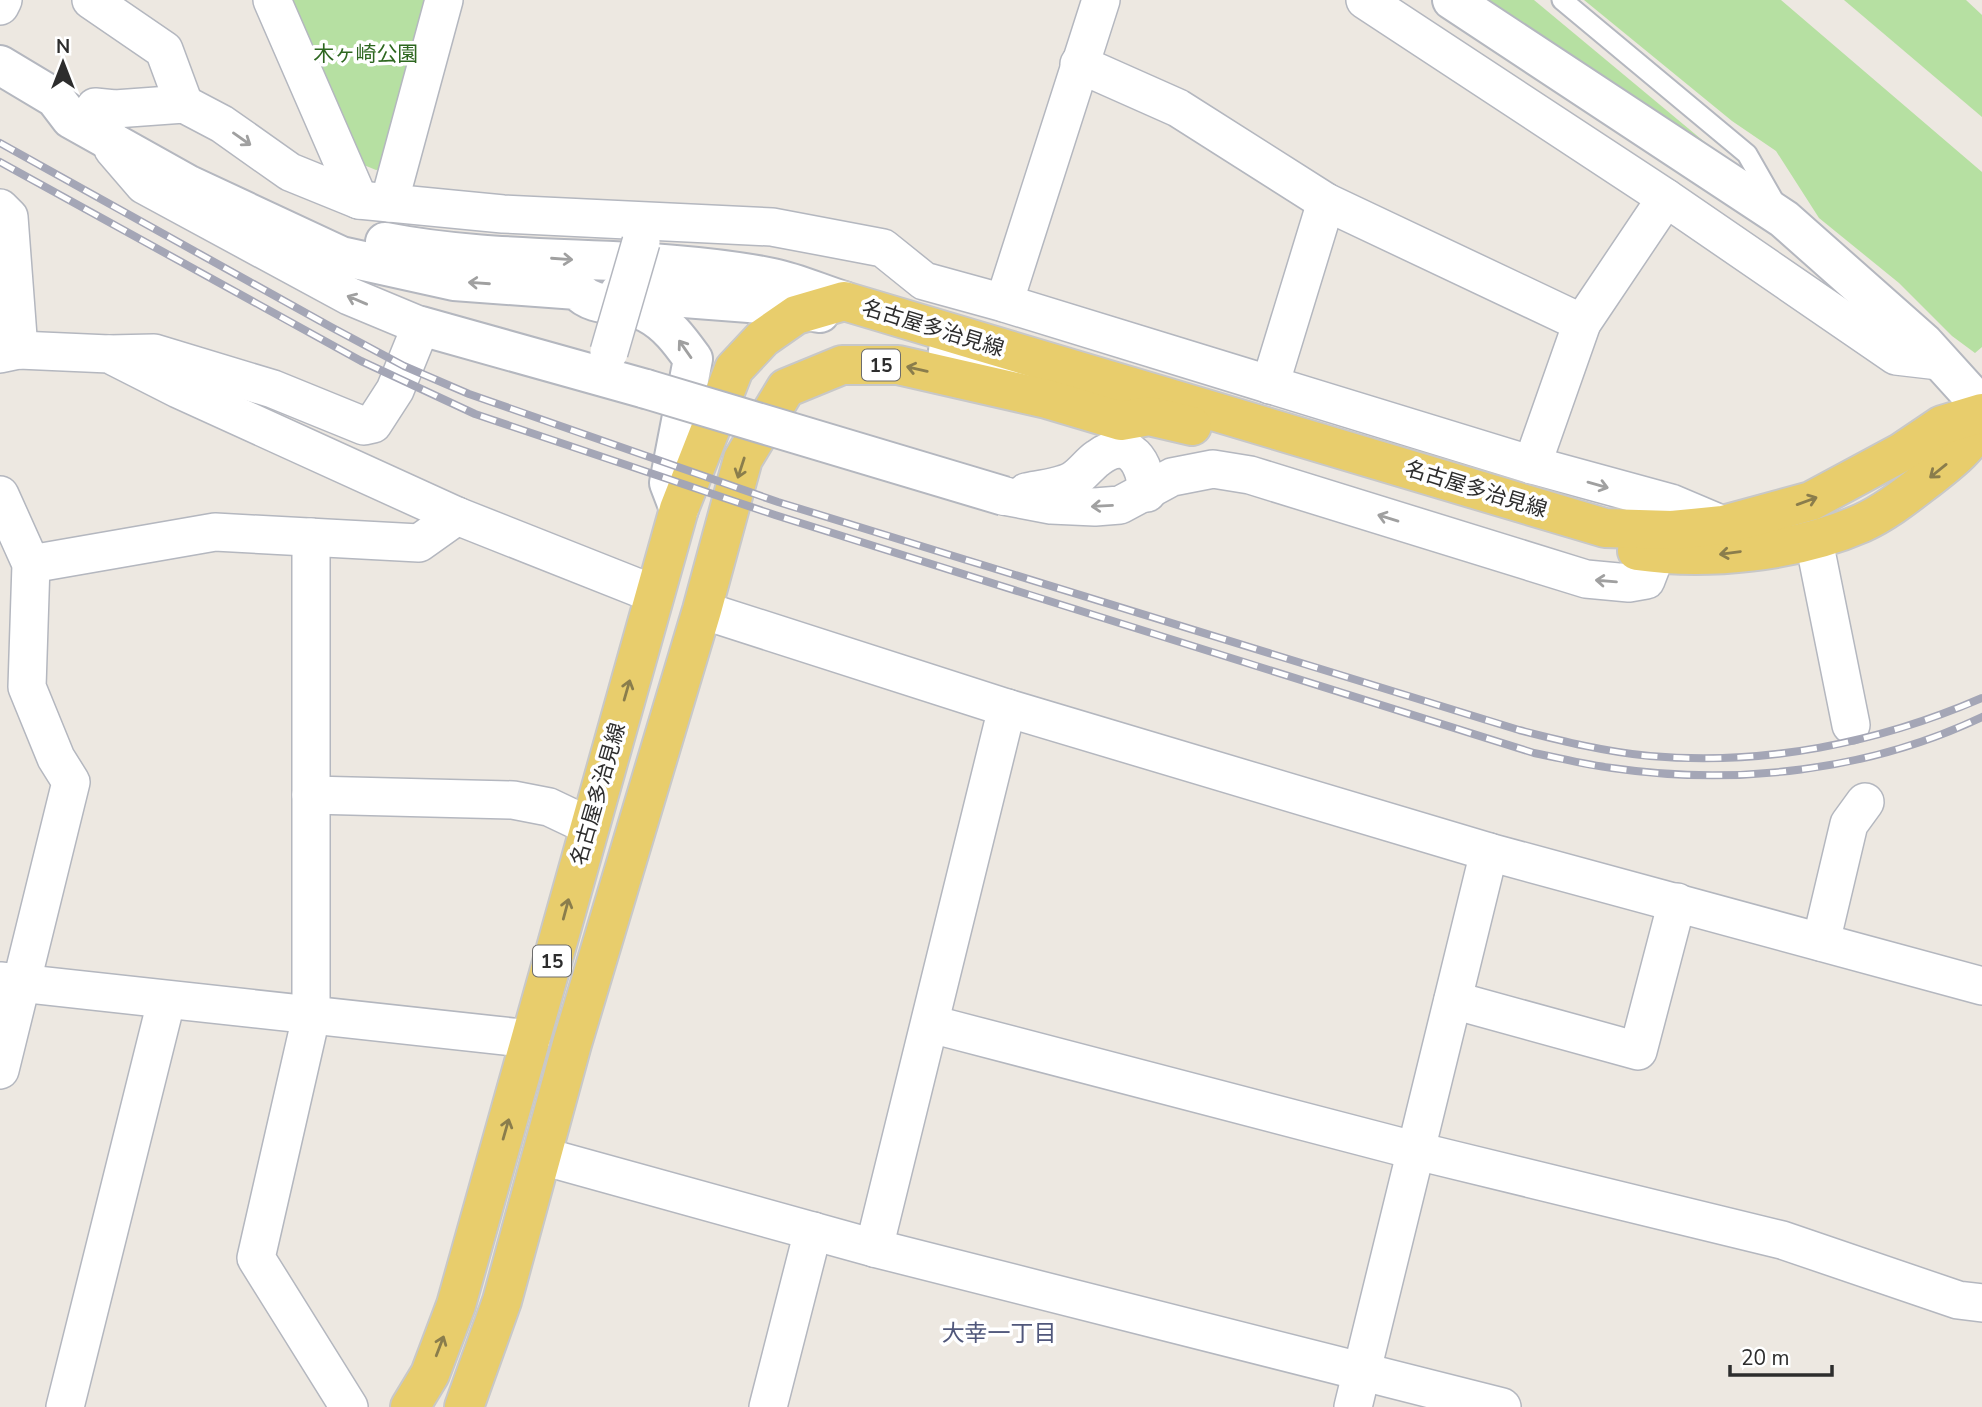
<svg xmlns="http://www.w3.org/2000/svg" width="1982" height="1407" viewBox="0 0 1982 1407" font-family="'Nunito Sans','Noto Sans JP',sans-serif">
<rect width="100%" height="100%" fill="#ede8e1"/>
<g fill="#b6e0a2">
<path d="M 285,0 L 435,0 L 390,167 L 376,170 L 354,161 Z"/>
<path d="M 1481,0 L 1534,0 L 1713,149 Z"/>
<path d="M 1584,0 L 1781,0 L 1982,172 L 1982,347 L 1975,353 L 1952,336 L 1899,283 L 1819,218 L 1776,151 L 1732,121 Z"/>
<path d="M 1844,0 L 1966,0 L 1982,15 L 1982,117 Z"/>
</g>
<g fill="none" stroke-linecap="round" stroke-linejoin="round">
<defs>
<path id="service" d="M 1562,0 L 1747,154 L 1775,203"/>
<g id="minor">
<path d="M 91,0 L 164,50 L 184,104"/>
<path d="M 272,0 L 359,200"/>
<path d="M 1365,0 L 1666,198 L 1896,356 L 1939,361"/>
<path d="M 0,6 L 3,0"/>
<path d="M 1079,64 L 1178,108 L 1326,202 L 1582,323"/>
<path d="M 95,107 L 115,109 L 184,104 L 222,124 L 290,172 L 359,200 L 503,214 L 772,227 L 883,248 L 924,281 L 1004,303 L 1532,465 L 1671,503 L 1723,525"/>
<path d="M 389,203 L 444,0"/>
<path d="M 0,208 L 9,217 L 19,350"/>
<path d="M 1004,303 L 1101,0"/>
<path d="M 0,354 L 19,350 L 109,354 L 178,389 L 457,516 L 654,594"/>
<path d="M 109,354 L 154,353 L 273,389 L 364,426 L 373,424 L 395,390 L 421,326 L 349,296 L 144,185 L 113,149 L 111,140"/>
<path d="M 1270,385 L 1326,202"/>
<path d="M 1532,465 L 1582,323 L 1666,198"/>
<path d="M 1026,492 C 1041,489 1061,487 1073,480 C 1083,474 1089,464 1098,458 C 1130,434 1146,464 1147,493"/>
<path d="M 0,495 L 31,564 L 27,687 L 56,758 L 71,782 L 0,1070"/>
<path d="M 1004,496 L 1051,505 L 1095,507 L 1120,505 L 1172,477 L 1213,469 L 1250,475 L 1586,579 L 1629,583 L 1646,580 L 1656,554"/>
<path d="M 311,537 L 311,1017 L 256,1258 L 349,1407"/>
<path d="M 1814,541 L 1851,725"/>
<path d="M 31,564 L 215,532 L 419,543 L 457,516"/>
<path d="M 702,610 L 1007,708 L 1489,852 L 1982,986"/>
<path d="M 311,795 L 513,800 L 549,807 L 589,826"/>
<path d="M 1821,942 L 1849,824 L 1865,802"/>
<path d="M 0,981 L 531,1039"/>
<path d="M 1453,1000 L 1638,1051 L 1677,902"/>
<path d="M 931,1024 L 1417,1151 L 1782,1240 L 1958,1300 L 1982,1303"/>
<path d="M 542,1156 L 874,1248 L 1502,1407"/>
<path d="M 874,1248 L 1007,708"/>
<path d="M 65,1407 L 166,1002"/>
<path d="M 768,1407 L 813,1231"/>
<path d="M 1353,1407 L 1489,852"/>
</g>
<g id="tertiary">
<path d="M 1452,0 L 1784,219 L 1924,343 L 1982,407"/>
<path d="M 0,65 L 55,98 L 71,119 L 189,185 L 341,256 L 454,281 L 577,290 C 595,310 624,301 647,313 C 668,324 680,341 693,359 L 669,483 L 679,509"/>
<path d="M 385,242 C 512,267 646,252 773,278 C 797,283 821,294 844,301"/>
<path d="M 619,293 L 773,305 L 820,313"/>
<path d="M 421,326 L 646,389"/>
<path d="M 948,351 L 1057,386"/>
</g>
<g id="primary">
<path d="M 1637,551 C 1708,561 1796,552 1862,523 C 1886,512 1907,495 1928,479 C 1951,461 1970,447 1982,421"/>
<path d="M 410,1407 L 430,1374 L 456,1305 L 679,509 L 734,369 L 763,338 L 796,315 L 844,301 L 1605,528 L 1672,530 L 1723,525 L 1811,501 L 1902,452 L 1942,425 L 1982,413"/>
<path d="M 464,1407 L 502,1301 L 572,1044 L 702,610 L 743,459 L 786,388 L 842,365 L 898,365 L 1047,399 L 1121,421 L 1149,416 L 1192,426"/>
</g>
</defs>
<use href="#service" stroke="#b4b7bf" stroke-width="23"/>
<use href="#minor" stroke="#b4b7bf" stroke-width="40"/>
<use href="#tertiary" stroke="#b4b7bf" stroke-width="42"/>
<use href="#primary" stroke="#c8c8c8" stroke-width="42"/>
<use href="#service" stroke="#fff" stroke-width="19"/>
<use href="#minor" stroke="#fff" stroke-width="37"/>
<use href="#tertiary" stroke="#fff" stroke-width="38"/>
<use href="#primary" stroke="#e8cd6c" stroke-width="38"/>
<defs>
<g id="rail">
<path d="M 0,143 L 331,327 L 404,366 L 469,394 L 778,502 L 1519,730 C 1562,741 1606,752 1650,756 C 1764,766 1878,743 1982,698"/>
<path d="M 0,162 L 361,361 L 475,414 L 775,515 L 1534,753 C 1560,758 1586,765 1612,768 C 1736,786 1868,771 1982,717"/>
</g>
</defs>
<use href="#rail" stroke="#a4a6b6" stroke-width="8"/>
<use href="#rail" stroke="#fff" stroke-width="5" stroke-dasharray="16" stroke-linecap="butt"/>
<defs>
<path id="minor-bridge" d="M 609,352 L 641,242"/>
<path id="tertiary-bridge" d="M 646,389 L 1004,496"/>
</defs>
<use href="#minor-bridge" stroke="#b4b7bf" stroke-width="40" stroke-linecap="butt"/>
<use href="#tertiary-bridge" stroke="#b4b7bf" stroke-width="42" stroke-linecap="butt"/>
<use href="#minor-bridge" stroke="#fff" stroke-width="37"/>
<use href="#tertiary-bridge" stroke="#fff" stroke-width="38"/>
</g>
<defs><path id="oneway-shaft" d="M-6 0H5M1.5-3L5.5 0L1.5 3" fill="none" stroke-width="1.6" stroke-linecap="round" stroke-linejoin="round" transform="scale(1.75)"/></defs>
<g stroke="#a0a0a0">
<use href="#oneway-shaft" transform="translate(242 139) rotate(35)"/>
<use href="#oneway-shaft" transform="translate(562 259) rotate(4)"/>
<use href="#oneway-shaft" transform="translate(479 283) rotate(-176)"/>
<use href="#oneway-shaft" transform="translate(357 300) rotate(-157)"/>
<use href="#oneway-shaft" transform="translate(685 349) rotate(-125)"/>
<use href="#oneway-shaft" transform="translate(1598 485) rotate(16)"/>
<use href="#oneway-shaft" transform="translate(1102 506) rotate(177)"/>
<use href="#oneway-shaft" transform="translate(1388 518) rotate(-163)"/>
<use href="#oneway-shaft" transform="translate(1606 581) rotate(-175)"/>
</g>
<g stroke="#8a7d4c">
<use href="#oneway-shaft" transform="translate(917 369) rotate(-167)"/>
<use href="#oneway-shaft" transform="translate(741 468) rotate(108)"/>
<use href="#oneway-shaft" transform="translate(1938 471) rotate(141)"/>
<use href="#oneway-shaft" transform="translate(1807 501) rotate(-20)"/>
<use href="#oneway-shaft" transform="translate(1730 553) rotate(172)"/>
<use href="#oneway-shaft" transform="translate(627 690) rotate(-74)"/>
<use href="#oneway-shaft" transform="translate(566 909) rotate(-75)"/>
<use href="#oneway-shaft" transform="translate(506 1129) rotate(-74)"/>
<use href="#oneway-shaft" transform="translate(440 1346) rotate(-69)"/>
</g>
<g text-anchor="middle" stroke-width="7" stroke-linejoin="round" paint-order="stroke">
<g fill="#fff" stroke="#6c6c6c" stroke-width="2">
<rect x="862" y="349.5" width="38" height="31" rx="5"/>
<rect x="533" y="945.5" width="38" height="31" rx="5"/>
</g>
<g font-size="19" font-weight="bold" fill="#2d2d2d">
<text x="881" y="372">15</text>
<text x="552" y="968">15</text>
</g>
<g font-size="21" fill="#2e6720" stroke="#fff">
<text x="366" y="61">木ヶ崎公園</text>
</g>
<g font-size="21" fill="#2d2d2d" stroke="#fff">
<text transform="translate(933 328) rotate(17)" y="7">名古屋多治見線</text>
<text transform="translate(1476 489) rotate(17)" y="7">名古屋多治見線</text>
<text transform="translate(598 794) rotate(-74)" y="7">名古屋多治見線</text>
</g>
<g font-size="23" fill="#50577b" stroke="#fff">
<text x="999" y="1341">大幸一丁目</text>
</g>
</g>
<g transform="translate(63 63)" stroke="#ffffff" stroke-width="5" paint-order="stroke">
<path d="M0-5L12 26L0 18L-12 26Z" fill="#2d2d2d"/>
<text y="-10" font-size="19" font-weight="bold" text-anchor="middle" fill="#2d2d2d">N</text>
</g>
<path d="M1730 1365v10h102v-10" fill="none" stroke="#2d2d2d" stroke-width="3.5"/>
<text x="1741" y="1365" font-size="21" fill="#2d2d2d" stroke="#ffffff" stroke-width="5" paint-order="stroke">20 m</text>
</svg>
